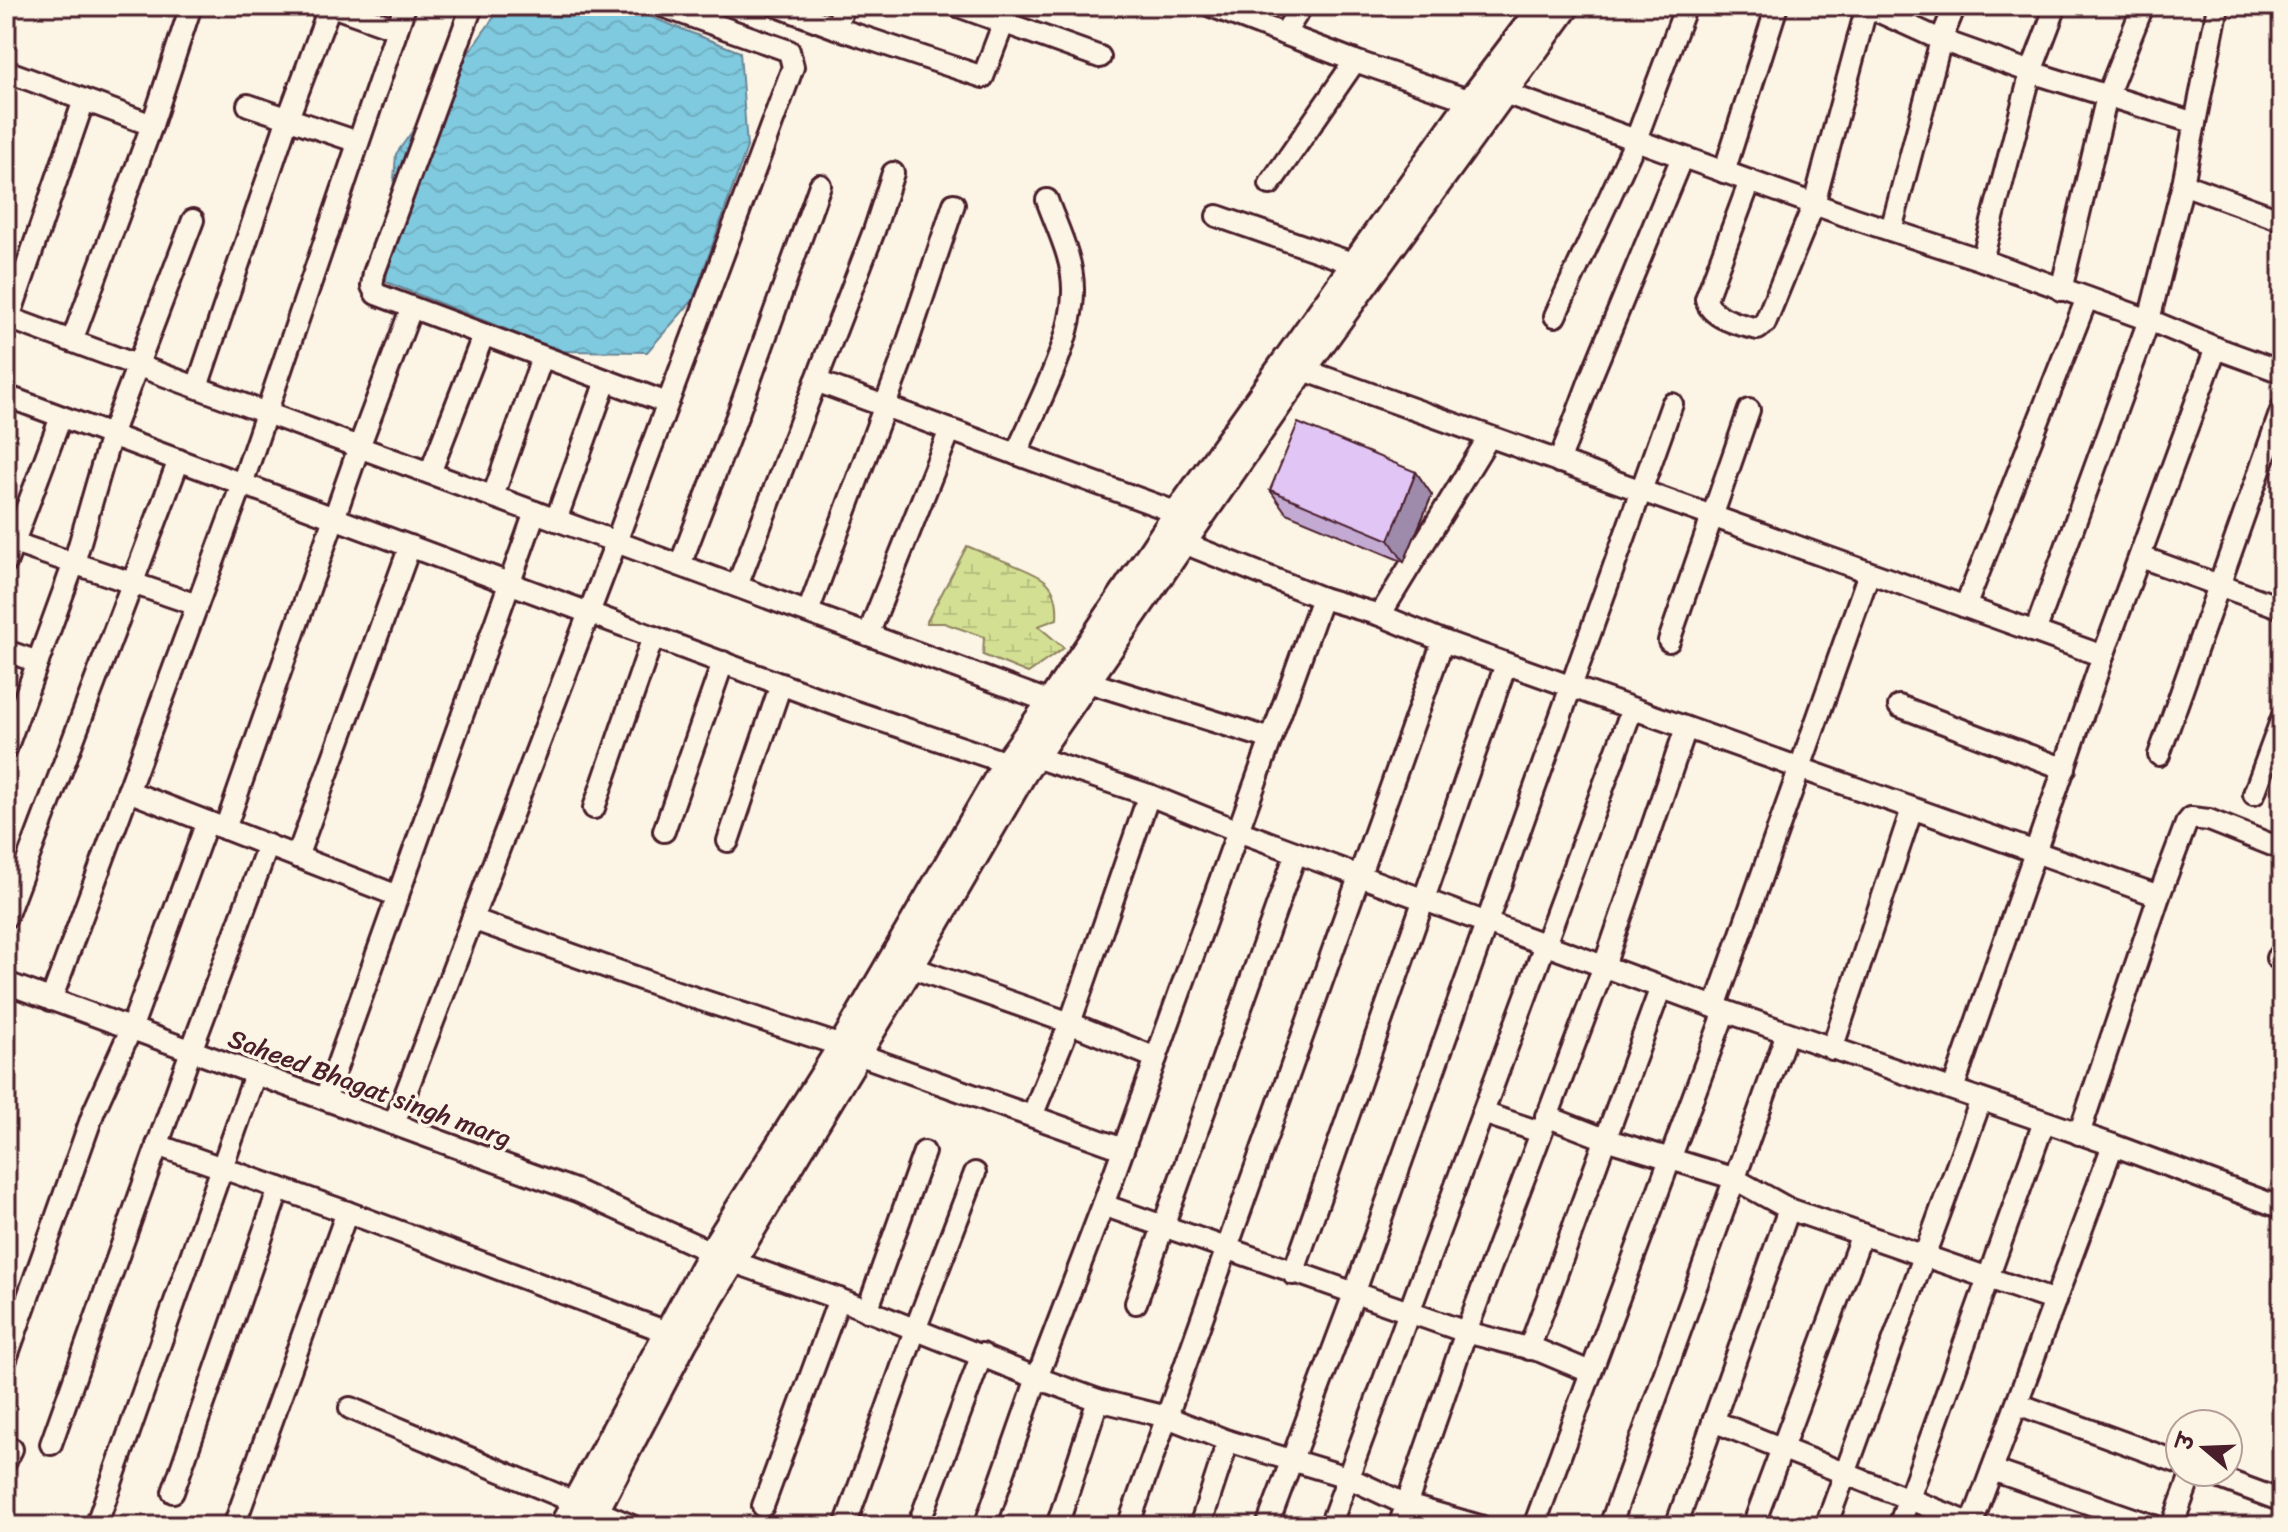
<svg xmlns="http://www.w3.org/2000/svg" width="2288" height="1532" viewBox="0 0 2288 1532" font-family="Sriracha,'Playpen Sans Deva',sans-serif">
<defs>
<pattern id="wetland-marsh" width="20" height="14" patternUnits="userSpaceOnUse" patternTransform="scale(2)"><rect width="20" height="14" fill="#d3e093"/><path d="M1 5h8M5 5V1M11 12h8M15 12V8" fill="none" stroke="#b7c07f"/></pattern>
<pattern id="water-waves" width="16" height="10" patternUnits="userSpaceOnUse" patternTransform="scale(2)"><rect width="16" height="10" fill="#7fcadf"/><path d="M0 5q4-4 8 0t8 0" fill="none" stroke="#6fadc0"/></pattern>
</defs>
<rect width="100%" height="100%" fill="#fcf5e5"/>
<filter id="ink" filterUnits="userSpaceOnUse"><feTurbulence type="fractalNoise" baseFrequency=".0125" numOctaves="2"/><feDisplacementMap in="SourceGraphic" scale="16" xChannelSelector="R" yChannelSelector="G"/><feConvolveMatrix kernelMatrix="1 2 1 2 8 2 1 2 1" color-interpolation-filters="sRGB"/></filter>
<g filter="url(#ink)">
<path fill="url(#wetland-marsh)" stroke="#8e805f" stroke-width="2" d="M 967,546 C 989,556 1025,567 1043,579 C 1056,588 1058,605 1057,619 L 1038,626 L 1064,648 L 1028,673 L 983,655 L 984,637 L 944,623 L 926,623 Z"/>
<path fill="url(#water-waves)" stroke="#6a8697" stroke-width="2" d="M 502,6 L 623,6 L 740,52 L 747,147 L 693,300 L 647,352 L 561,351 L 386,282 L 396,154 Z"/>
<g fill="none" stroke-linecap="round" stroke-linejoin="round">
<defs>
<g id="minor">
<path d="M 332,6 L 397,29"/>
<path d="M 472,6 L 374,273 L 372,286 L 376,294 L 667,403"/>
<path d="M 777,6 L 836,28 L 983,77 L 1010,6"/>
<path d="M 958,6 L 1100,57"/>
<path d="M 1211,6 L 1355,61 L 1471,101"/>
<path d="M 1866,6 L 1941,40 L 2031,72 L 2195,123"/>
<path d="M 836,28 L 844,6"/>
<path d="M 1284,34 L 1302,6"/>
<path d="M 6,71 L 152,125 L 72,341"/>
<path d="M 1502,92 L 1853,218 L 1982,260 L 2149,320 L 2216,348 L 2282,372"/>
<path d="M 248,105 L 358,142"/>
<path d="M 152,125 L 191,6"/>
<path d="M 1724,172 L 1777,6"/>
<path d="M 1750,181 L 1706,299 C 1710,318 1740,325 1758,329 L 1765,323 L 1814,204 L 1867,6"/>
<path d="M 1270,184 L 1355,61"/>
<path d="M 2183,184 L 2282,220"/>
<path d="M 1217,216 L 1355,264"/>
<path d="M 1891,230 L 1941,40 L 1955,6"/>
<path d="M 1982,260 L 2031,72 L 2056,6"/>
<path d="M 2061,290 L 2107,96 L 2143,6"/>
<path d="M 1555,316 L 1635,142 L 1686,6"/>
<path d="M 6,317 L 1064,707"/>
<path d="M 9,318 L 84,100"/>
<path d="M 1290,365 L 2103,656"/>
<path d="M 816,381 L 1178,513"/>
<path d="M 197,387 L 288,118 L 330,6"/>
<path d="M 6,396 L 850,710 L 1007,763"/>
<path d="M 1016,454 C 1036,408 1074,340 1073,289 C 1073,258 1057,228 1047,200"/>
<path d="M 1559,462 L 1591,377 L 1682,157"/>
<path d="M 430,473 L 483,336"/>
<path d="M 493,496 L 542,358"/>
<path d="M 556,520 L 606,381"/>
<path d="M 1181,542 L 1322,598 L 1380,615 L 1443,641 L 2159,896 L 2079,1134"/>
<path d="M 14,543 L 197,605"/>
<path d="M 2141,557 L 2282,608"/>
<path d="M 6,563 L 61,417"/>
<path d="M 680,565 L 739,411 L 820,185"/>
<path d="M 737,586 L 874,231 L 893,173"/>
<path d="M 1965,607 L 2087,298"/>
<path d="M 808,612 L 900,365 L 954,204"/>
<path d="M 1380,615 L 1489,437"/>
<path d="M 2035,632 L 2149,320 L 2183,184 L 2218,6"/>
<path d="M 868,635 L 950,430"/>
<path d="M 1669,641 L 1749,410"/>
<path d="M 6,651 L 38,662"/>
<path d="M 1088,682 L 1271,739"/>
<path d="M 1899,706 L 2065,769"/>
<path d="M 6,749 L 74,563 L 111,435 L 193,220"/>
<path d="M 2159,755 L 2282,408"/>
<path d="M 1035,757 L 1149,795 L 1238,831 L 1725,1011 L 2113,1145 L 2282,1208"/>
<path d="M 128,791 L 398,896"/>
<path d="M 2254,794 L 2282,718"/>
<path d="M 594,808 L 653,637"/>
<path d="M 225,829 L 359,447 L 411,309"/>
<path d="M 664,831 L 723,662"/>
<path d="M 728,841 L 781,684"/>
<path d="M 297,857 L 410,546"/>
<path d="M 2159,896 L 2186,824 L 2191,818 L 2209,820 L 2282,849"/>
<path d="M 6,917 L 179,460"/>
<path d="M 472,919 L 674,991 L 842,1046"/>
<path d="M 2277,958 L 2282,960"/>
<path d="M 910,967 L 1070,1023 L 1156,1058"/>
<path d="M 6,983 L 577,1191 L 731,1261 L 839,1299 L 1037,1378 L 1098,1400 L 1167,1417 L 1228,1441 L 1347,1477 L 1407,1505 L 1480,1526"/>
<path d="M 51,1000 L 242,484 L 405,6"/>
<path d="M 1715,1007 L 1869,573"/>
<path d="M 1832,1049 L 1912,809"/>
<path d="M 858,1054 L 1123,1149"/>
<path d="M 1953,1089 L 2103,656 L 2216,348"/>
<path d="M 325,1099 L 535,512"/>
<path d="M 1483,1113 L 1540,1132"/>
<path d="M 1032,1116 L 1070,1023 L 1149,795"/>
<path d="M 1546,1116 L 1605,1139 L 1733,1178 L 1789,1209 L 2055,1301"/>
<path d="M 394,1124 L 616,542 L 793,67 L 789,51 L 662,6"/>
<path d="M 157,1145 L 347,1212 L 667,1332"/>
<path d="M 1103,1205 L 1466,1332 L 1604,966 L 1686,728"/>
<path d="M 1293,1274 L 1506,664"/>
<path d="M 1136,1303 L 1296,853"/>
<path d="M 867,1311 L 924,1152"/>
<path d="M 1529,1349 L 1661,987"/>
<path d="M 6,1359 L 94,1111 L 131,1029 L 207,822"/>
<path d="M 2018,1404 L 2180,1463"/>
<path d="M 350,1408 L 632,1526"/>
<path d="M 1713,1421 L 1972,1524"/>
<path d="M 51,1444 L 191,1051 L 268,845"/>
<path d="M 6,1461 L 12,1449"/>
<path d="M 1992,1470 L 2154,1526"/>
<path d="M 2204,1472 L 2282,1501"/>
<path d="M 173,1492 L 279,1188"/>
<path d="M 763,1506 L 839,1299"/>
<path d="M 96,1526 L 255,1074"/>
<path d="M 234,1526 L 347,1212"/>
<path d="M 845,1526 L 915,1330 L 975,1173"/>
<path d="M 918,1526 L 982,1354"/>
<path d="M 985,1526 L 1037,1378 L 1103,1205 L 1322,598"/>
<path d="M 1057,1526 L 1098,1400"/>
<path d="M 1128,1526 L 1443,641"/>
<path d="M 1200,1526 L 1228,1441"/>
<path d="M 1267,1526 L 1354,1294 L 1672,404"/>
<path d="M 1330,1526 L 1632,709"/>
<path d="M 1399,1526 L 1466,1332 L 1540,1351 L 1590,1372"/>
<path d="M 1534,1526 L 1725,1011"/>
<path d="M 1610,1526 L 1787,1033"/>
<path d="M 1676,1526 L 1789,1209"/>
<path d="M 1753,1526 L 1862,1234"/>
<path d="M 1826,1526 L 1981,1100"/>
<path d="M 1899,1526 L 2044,1122"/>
<path d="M 1971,1526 L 2113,1145"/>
<path d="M 2172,1526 L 2192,1472"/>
</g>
<g id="major">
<path d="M 563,1526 L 712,1252 L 842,1046 L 1007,763 L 1051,702 L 1178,513 L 1471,101 L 1543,6"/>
<path d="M 587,1526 L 684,1341 L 910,967 L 1023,773 L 1302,370 L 1566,6"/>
</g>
</defs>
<use href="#minor" stroke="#4a1f2b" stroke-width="26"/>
<use href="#major" stroke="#4a1f2b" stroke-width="32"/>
<use href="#minor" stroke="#fcf5e5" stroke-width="20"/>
<use href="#major" stroke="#fcf5e5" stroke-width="26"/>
</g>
<path fill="#c2aad3" stroke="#4a1f2b" stroke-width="2" d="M 1416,472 L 1432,495 L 1404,562 L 1286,513 L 1270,490 Z"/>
<path fill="#9e8bac" stroke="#4a1f2b" stroke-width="2" d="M 1416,472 L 1432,495 L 1404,562 L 1389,540 Z"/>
<path fill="#e1c6f5" stroke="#4a1f2b" stroke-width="2" d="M 1298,423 L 1416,472 L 1389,540 L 1270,490 Z"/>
</g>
<g text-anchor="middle" stroke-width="7" stroke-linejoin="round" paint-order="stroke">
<g font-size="26" fill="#4a1f2b" stroke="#fcf5e5">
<text transform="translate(370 1088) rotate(20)" y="9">Saheed Bhagat singh marg</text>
</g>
</g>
<rect width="2288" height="1532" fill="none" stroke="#fcf5e5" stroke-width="32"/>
<rect x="16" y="16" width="2256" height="1500" fill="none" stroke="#4a1f2b" stroke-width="3" filter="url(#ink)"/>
<g transform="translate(2204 1448) rotate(289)"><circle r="38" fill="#fcf5e5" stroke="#b59f9b" stroke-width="2"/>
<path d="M0-6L14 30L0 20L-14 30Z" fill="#4a1f2b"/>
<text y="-12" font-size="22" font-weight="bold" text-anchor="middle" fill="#4a1f2b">उ</text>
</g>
</svg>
